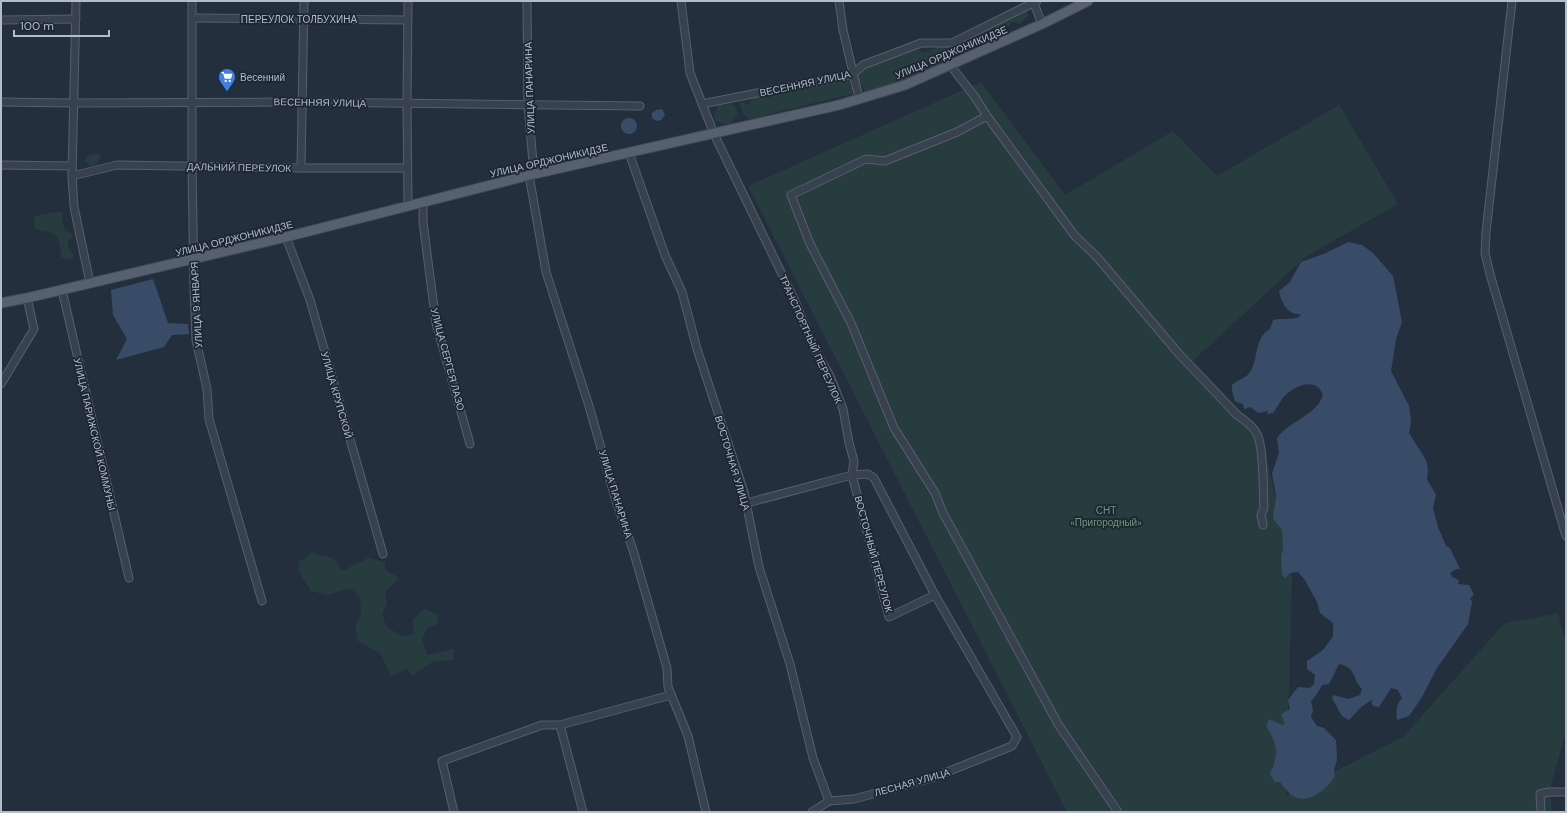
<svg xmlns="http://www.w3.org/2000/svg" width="1567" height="813" viewBox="0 0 1567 813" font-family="'DM Sans',sans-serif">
<rect width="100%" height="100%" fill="#242f3e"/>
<g fill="#263c3f">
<path d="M 1027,8 L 1028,16 L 1020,24 L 1013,22 C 1007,26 1006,32 999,36 L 994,25 Z"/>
<path d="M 991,27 L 996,38 L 965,51 L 959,50 L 956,44 Z"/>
<path d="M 944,45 L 950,47 L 949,60 L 910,78 L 865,92 L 856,75 L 864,67 L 918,47 L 922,53 Z"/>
<path d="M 850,76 L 852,86 L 852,94 L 750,119 L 744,115 L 739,102 L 742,102 L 748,105 L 755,95 Z"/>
<path d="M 981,82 L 1065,195 L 1173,131 L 1217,176 L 1339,105 L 1398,204 L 1305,257 L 1193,361 L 1250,420 L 1262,438 L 1274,492 L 1292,577 L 1286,796 L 1403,737 L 1504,624 L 1558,613 L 1566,642 L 1566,731 L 1550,789 L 1552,812 L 1067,812 L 748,186 Z"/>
<path d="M 731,104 L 736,108 L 738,115 L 729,125 L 715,121 L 714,115 L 718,105 Z"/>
<path d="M 92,154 L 98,154 L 101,156 L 100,160 L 94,165 L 90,166 L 85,161 L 87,156 Z"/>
<path d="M 60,211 L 63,213 L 62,221 L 65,231 L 70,232 L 73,238 L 67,240 L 69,249 L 74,256 L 72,259 L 67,258 L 64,259 L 61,257 C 61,250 60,241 56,236 C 49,226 29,238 35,216 Z"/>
<path d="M 312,552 L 318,555 L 333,558 L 342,571 L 368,558 L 385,562 L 385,570 L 400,578 L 385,592 L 387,603 L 382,613 L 386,626 L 402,637 L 414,633 L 413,619 L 424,609 L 438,614 L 437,624 L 428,628 L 422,639 L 427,655 L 454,649 L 453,660 L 432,662 L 413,675 L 406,669 L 391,677 L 381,654 L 358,641 L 355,628 L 361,613 L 360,597 L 352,589 L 339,591 L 327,595 L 311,591 L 299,572 L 299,561 L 306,558 Z"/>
</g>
<g fill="#394c67">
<path d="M 662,109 L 665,115 L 661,120 L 656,121 L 652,118 L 652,113 L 656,110 Z"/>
<circle cx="629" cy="126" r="8"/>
<path d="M 1348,242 L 1362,245 L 1373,253 L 1393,276 L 1402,322 L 1396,339 L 1391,371 L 1409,406 L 1411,422 L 1409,433 L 1426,460 L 1428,469 L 1427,479 L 1436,495 L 1433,508 L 1438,527 L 1446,546 L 1450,548 L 1460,569 L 1456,569 L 1450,573 L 1452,577 L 1459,580 L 1458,584 L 1469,585 L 1474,595 L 1470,598 L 1472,602 L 1468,624 L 1437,668 L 1422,697 L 1409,716 L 1397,720 C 1396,712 1396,705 1402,698 L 1398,690 L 1391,688 L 1379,707 L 1373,706 L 1371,703 L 1373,699 L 1361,707 L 1349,720 L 1342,716 L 1332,698 L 1333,695 L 1349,699 L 1360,695 L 1362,689 C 1352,678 1356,667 1339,664 L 1329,684 L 1322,685 L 1317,694 L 1311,701 L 1313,710 L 1311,717 L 1317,726 L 1324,728 L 1336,740 L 1337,760 L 1334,770 L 1335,776 C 1327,789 1309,805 1293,796 C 1288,793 1284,787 1280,782 L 1275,782 L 1270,774 C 1279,753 1278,745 1266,726 L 1269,719 L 1282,725 L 1285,724 L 1281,714 L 1290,709 L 1288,700 L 1298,687 L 1310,688 L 1314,684 L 1315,675 L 1307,669 L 1307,661 L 1323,650 L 1333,636 L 1333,623 L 1320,613 L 1317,602 L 1305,580 L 1298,572 L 1290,573 L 1285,578 L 1282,575 L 1281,556 L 1283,548 L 1282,530 L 1273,519 L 1276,496 L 1272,473 L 1279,453 L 1277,438 C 1289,421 1317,415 1323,395 C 1316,375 1291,387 1282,399 C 1279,404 1276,409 1273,413 L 1267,414 L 1268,411 L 1258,413 L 1251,407 L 1244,409 L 1243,404 L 1235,401 L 1232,391 L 1232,385 C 1238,379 1246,379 1250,372 C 1259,358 1254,338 1270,329 L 1273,320 C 1282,318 1290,320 1299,317 L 1301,314 C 1288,316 1281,302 1279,291 L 1290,282 L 1301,262 L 1326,253 Z"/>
<path d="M 153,279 L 168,323 L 188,324 L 189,334 L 172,335 L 164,347 L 116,360 L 127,339 L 113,315 L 111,290 Z"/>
</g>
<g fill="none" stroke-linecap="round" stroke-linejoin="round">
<defs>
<g id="minor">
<path d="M 76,1 L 72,176 L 74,207 L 90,283"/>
<path d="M 192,1 L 192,166 L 194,287 L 196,340 L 207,389 L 209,419 L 262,601"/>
<path d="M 408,1 L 407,104 L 408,205"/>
<path d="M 527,1 L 528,105 L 534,174"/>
<path d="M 681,1 L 690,73 L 714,134 L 795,301 L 815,350 L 830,376 L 843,409 L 849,443 L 854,461 L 852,475 L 868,474 L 874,478 L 935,595"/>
<path d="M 839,1 L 843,30 L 859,98"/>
<path d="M 1033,1 L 1042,24"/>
<path d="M 1512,1 L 1486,232 L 1485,253 L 1490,274 L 1566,536"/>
<path d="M 192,18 L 407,20"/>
<path d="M 1,20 L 76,19"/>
<path d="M 950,65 L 975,97 L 987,116 L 1075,236 L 1097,257 L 1179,354 L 1237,415 C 1245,420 1253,426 1257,434 C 1264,447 1263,491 1264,508 L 1261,515 L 1263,525"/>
<path d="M 1,102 L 73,103 L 302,102 L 640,106"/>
<path d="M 702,104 L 853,74 L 863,65 L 921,43 L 952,43 L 1037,1"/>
<path d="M 987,116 L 957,132 L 885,161 L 866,159 L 791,195 L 810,244 L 851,323 L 894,428 L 935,493 L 943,513 L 1058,724 L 1118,812"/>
<path d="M 629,153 L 665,255 L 682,292 L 697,349 L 744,492 L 759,567 L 790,664 L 813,758 L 829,801"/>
<path d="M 1,165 L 72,166"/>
<path d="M 301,168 L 304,1"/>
<path d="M 529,175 L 546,272 L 589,406 L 616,501 L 633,550 L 667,668 L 668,687 L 688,736 L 706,812"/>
<path d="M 72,176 L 117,165 L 301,168 L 408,168"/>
<path d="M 423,202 L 423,222 L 436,323 L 470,444"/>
<path d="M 286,237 L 310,300 L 383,554"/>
<path d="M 62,290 L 129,578"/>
<path d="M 1,384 L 34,329 L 27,298"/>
<path d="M 747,503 L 852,475 L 889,617 L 935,595 L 1017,737 L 1012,746 L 932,778 L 854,799 L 829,801 L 812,812"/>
<path d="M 560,725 L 583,812"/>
<path d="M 454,812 L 442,761 L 542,725 L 560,725 L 671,695"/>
<path d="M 1541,812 L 1540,794 L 1549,792 L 1566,792"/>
</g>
<path id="major" d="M 1,303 L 27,298 L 286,237 L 534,174 L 839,105 L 905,85 L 1042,24 L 1088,1"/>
</defs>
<use href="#minor" stroke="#565f6c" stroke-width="9"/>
<use href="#major" stroke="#414a57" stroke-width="11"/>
<use href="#minor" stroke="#38414e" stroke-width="7"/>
<use href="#major" stroke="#56606e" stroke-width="9"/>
</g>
<defs>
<symbol id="supermarket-pin" viewBox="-11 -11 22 30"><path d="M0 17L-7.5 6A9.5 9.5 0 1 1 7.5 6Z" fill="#3f7fe0" stroke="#1d2633"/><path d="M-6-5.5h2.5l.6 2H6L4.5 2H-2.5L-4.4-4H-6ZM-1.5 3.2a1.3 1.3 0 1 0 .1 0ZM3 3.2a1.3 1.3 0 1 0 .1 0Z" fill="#fff"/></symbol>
</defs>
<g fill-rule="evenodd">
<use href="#supermarket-pin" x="217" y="67" width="20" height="27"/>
</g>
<g text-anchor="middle" stroke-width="3.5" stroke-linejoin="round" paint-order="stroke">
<g font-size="10" fill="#b4bcc9" stroke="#1d2633">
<text x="299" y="23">ПЕРЕУЛОК ТОЛБУХИНА</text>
<text transform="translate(951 52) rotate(-23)" y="4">УЛИЦА ОРДЖОНИКИДЗЕ</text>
<text transform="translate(805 83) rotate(-12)" y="4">ВЕСЕННЯЯ УЛИЦА</text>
<text transform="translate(529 88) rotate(-92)" y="4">УЛИЦА ПАНАРИНА</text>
<text transform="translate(320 102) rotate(1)" y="4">ВЕСЕННЯЯ УЛИЦА</text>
<text transform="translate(549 160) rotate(-13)" y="4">УЛИЦА ОРДЖОНИКИДЗЕ</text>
<text transform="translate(239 167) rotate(1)" y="4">ДАЛЬНИЙ ПЕРЕУЛОК</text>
<text transform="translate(234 238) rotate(-14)" y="4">УЛИЦА ОРДЖОНИКИДЗЕ</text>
<text transform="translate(196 305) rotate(-93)" y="4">УЛИЦА 9 ЯНВАРЯ</text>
<text transform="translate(811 339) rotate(66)" y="4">ТРАНСПОРТНЫЙ ПЕРЕУЛОК</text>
<text transform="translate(448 359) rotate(75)" y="4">УЛИЦА СЕРГЕЯ ЛАЗО</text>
<text transform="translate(337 395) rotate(74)" y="4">УЛИЦА КРУПСКОЙ</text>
<text transform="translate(95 434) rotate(77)" y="4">УЛИЦА ПАРИЖСКОЙ КОММУНЫ</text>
<text transform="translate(733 463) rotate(73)" y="4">ВОСТОЧНАЯ УЛИЦА</text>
<text transform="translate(616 494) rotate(73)" y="4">УЛИЦА ПАНАРИНА</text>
<text transform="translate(874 554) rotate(75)" y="4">ВОСТОЧНЫЙ ПЕРЕУЛОК</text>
<text transform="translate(912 782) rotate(-16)" y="4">ЛЕСНАЯ УЛИЦА</text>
</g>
<g font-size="10" fill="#b4bcc9" stroke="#1d2633" text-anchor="start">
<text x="240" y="81">Весенний</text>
</g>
<g font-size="10" fill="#6b9a76" stroke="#1d2633">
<text x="1106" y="514">СНТ<tspan x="1106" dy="12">«Пригородный»</tspan></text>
</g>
</g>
<rect width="1567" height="813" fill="none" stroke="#b4bcc9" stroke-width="4"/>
<path d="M14 30v6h95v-6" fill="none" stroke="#b4bcc9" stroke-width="2"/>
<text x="20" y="30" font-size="12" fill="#b4bcc9" stroke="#1d2633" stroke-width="3" paint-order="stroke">100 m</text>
</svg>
